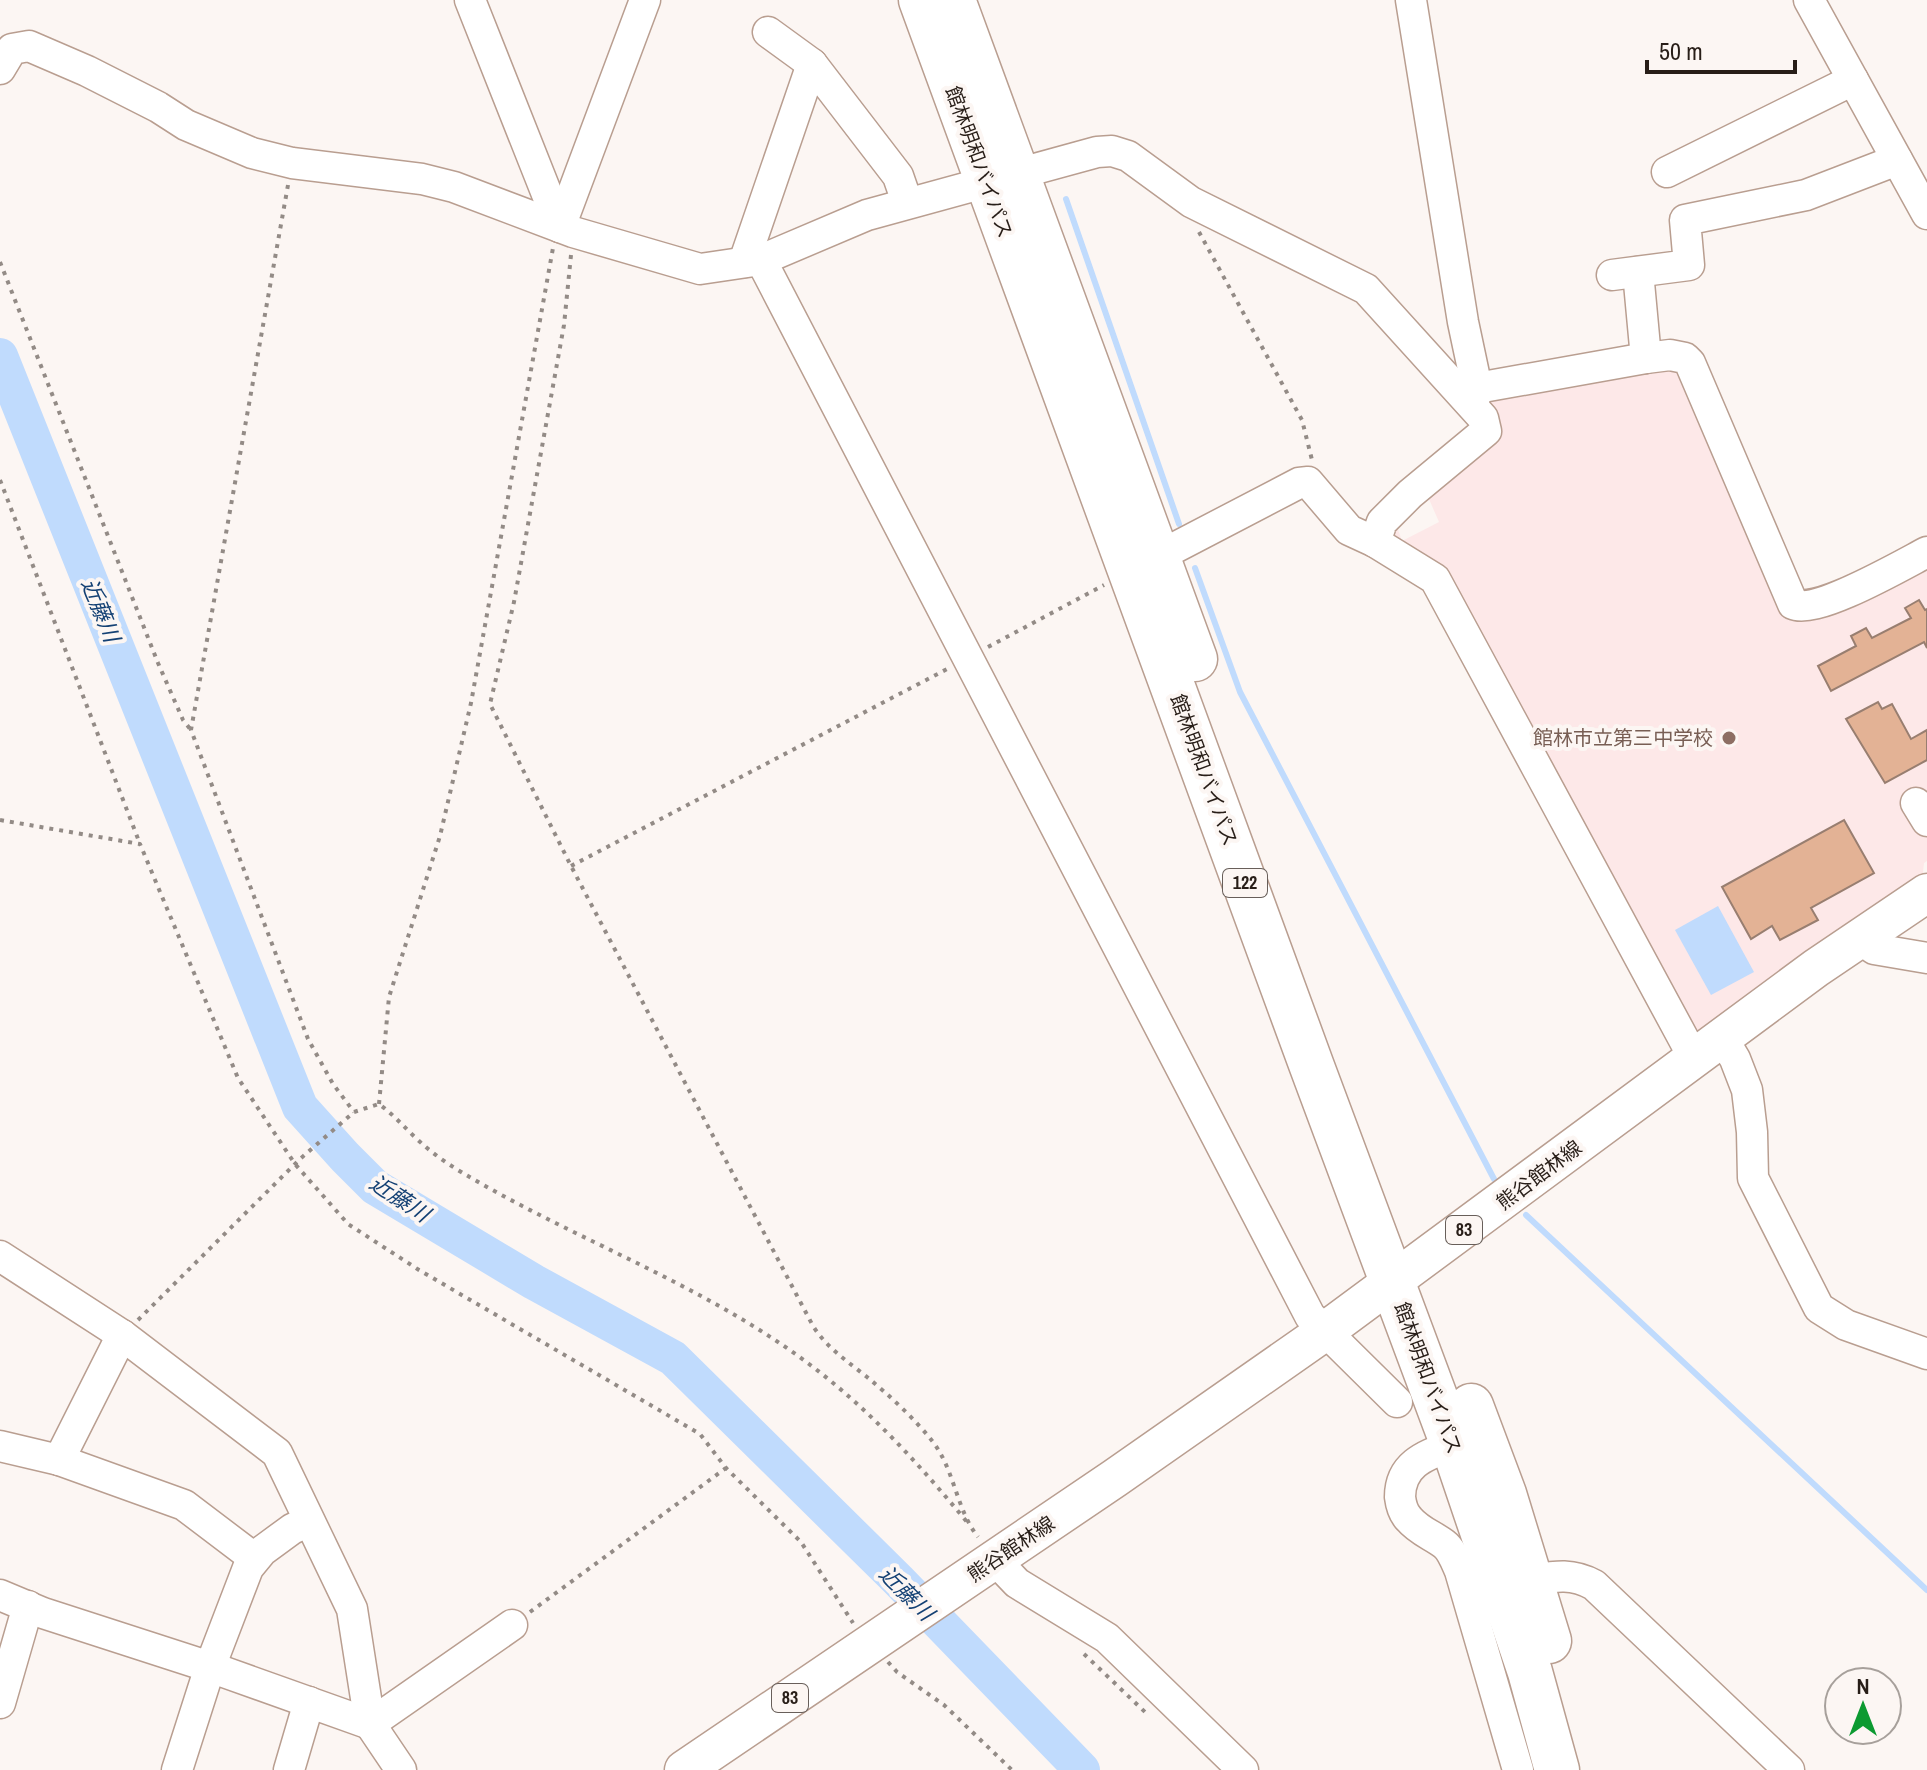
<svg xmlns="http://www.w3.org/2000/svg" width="1927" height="1770" viewBox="0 0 1927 1770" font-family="'Archivo Narrow','Noto Sans JP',sans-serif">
<rect width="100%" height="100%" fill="#fcf6f3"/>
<path fill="#fde8e8" d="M 1677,361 L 1790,615 L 1927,560 L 1927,861 L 1924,863 L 1922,881 L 1697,1040 L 1447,581 L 1392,544 L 1394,518 L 1402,541 L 1439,522 L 1425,490 L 1494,428 L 1485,396 Z"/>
<path fill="#c0dbfd" d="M 1718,906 L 1754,972 L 1711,995 L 1675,930 Z"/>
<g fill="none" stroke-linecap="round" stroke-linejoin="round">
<g stroke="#c0dbfd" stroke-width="6">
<path d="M 1066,199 L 1179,524"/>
<path d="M 1195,568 L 1240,692 L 1494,1179"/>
<path d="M 1526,1215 L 1927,1590"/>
</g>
<path stroke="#c0dbfd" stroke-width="36" d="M 0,356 L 300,1107 L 345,1157 L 375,1187 L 534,1282 L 673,1358 L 898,1580 L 1082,1770"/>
</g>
<g fill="#e3b295" stroke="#987e70" stroke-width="2">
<path d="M 1919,600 L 1925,610 L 1927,609 L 1927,648 L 1924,642 L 1831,691 L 1818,666 L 1856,646 L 1851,636 L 1866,628 L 1872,638 L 1911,618 L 1905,608 Z"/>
<path d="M 1878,702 L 1882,709 L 1892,704 L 1911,739 L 1927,730 L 1927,760 L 1885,783 L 1846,719 Z"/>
<path d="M 1844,820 L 1874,873 L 1811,908 L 1818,920 L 1780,940 L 1772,926 L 1751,939 L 1722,887 Z"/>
</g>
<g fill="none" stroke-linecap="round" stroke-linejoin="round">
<defs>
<g id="minor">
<path d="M 470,0 L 560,227"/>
<path d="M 1411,0 L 1463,322 L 1477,388 L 1473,405"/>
<path d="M 1809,0 L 1927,214"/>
<path d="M 768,32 L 812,64 L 898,176 L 907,202"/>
<path d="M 0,69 L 12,49 L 29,46 L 87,71 L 158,107 L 186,125 L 252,153 L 292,163 L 422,179 L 454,187 L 573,232 L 700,269 L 761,260 L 867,215 L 1097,152 L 1112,151 L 1128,156 L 1191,202 L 1366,289 L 1483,418 L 1486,431 L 1410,494 L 1382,522 L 1375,542"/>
<path d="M 1667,172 L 1853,80"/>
<path d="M 560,227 L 645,0"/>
<path d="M 761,260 L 1310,1316 L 1397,1402"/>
<path d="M 744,262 L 812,64"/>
<path d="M 1638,272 L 1646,358"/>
<path d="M 1612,275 L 1689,265 L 1685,220 L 1806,195 L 1897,160"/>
<path d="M 1477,388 L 1646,358 L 1670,355 L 1685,358 L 1690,363 L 1793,604 C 1816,615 1902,565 1927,552"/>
<path d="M 1159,556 L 1299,483 L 1308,482 L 1349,530 L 1375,542 L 1435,579 L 1695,1060"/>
<path d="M 1916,803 L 1927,821"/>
<path d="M 1859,938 L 1874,949 L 1927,958"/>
<path d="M 1723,1039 L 1735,1059 L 1747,1090 L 1752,1132 L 1753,1178 L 1819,1308 L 1846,1325 L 1927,1354"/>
<path d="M 0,1256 L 122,1335 L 277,1453 L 352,1609 L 370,1724 L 401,1770"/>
<path d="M 1453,1445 C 1427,1455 1400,1463 1400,1497 C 1401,1505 1403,1513 1409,1519 C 1419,1531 1432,1535 1444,1544 C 1452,1550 1456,1562 1460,1571 L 1518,1770"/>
<path d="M 0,1446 L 59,1460 L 184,1505 L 254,1558"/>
<path d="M 59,1460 L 122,1335"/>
<path d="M 995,1560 L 1017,1583 L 1107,1638 L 1243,1770"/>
<path d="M 1532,1580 C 1556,1576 1572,1573 1594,1585 L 1789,1770"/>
<path d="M 0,1595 L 43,1613 L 210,1667 L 370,1724"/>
<path d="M 0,1703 L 28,1606"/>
<path d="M 370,1724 L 512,1625"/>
<path d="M 177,1770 L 210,1667 L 248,1568 L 262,1551 L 292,1529 L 309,1521"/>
<path d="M 289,1770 L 309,1702"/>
</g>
<path id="major" d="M 684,1770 L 1115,1478 L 1324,1332 L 1816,968 L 1927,893"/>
<g id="highway">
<path d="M 921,0 L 1311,1064 L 1453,1445 L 1530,1672 L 1557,1770"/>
<path d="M 953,0 L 1195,659"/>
<path d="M 1471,1406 L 1504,1494 L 1549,1641"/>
</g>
</defs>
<use href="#minor" stroke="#b99e90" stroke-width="33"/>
<use href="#major" stroke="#b99e90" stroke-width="41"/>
<use href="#highway" stroke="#b99e90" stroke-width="47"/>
<g stroke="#938b86" stroke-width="4" stroke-dasharray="4 6" stroke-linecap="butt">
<path d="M 288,185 L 191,730 L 308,1039 L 333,1084 L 354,1112"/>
<path d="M 1199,232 L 1302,420 L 1312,460"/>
<path d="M 571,255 L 564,325 L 514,602 L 490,704 L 571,866 L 813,1326 C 827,1348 847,1361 867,1377 C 889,1395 915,1419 933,1442 C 955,1471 956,1509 978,1537"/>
<path d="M 0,262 L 158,663 L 183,720 L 191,730"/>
<path d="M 0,480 L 140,844"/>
<path d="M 988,647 L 1104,585"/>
<path d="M 0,820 L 140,844 L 238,1078 L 295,1164 L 348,1224 L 419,1270 L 700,1434 L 726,1468 L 801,1542 L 853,1623"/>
<path d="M 571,866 L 949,668"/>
<path d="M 379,1104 L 389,997 L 440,836 L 471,703 L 553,248"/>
<path d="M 138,1320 L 300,1159 L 354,1112 L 379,1104 C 394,1115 405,1128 419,1141 C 433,1154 452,1167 468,1176 C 580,1242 704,1285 809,1364 C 869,1409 919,1464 967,1522"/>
<path d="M 530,1612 L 726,1468"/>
<path d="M 1084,1654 L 1145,1712"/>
<path d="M 888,1662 L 897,1672 L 944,1705 L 1012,1770"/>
</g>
<use href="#minor" stroke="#fff" stroke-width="30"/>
<use href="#major" stroke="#fff" stroke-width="38"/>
<use href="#highway" stroke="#fff" stroke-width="44"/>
</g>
<circle fill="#8d6e63" stroke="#fcf6f3" stroke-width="3" cx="1729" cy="738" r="8"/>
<g text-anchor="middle" stroke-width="8" stroke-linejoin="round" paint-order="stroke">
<g fill="#fcf6f3" stroke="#685f5a" stroke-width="2">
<rect x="1223" y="869" width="44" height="28" rx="6"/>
<rect x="1446" y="1216" width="36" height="28" rx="6"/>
<rect x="772" y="1684" width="36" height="28" rx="6"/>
</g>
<g font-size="18" font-weight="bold" fill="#281e18">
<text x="1245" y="889">122</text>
<text x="1464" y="1236">83</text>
<text x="790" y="1704">83</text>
</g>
<g font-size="20" fill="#281e18" stroke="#fcf6f3">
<text transform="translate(979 162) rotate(70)" y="7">館林明和バイパス</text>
<text transform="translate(1204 770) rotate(70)" y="7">館林明和バイパス</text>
<text transform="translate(1539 1175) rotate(-37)" y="7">熊谷館林線</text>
<text transform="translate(1428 1378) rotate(70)" y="7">館林明和バイパス</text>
<text transform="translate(1011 1549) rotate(-34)" y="7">熊谷館林線</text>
</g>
<g font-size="20" fill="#785e54" stroke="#fcf6f3" text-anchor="end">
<text x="1713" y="745">館林市立第三中学校</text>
</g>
<g font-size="22" font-style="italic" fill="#144174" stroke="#fcf6f3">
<text transform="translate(101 610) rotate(68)" y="8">近藤川</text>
<text transform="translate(400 1198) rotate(33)" y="8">近藤川</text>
<text transform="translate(907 1593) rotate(45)" y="8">近藤川</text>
</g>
</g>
<g transform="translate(1863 1706)"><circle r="38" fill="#fcf6f3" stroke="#a7a09b" stroke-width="2"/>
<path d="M0-6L14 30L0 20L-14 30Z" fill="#0c9a31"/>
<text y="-12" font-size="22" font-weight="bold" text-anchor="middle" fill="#281e18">N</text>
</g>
<path d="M1647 60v12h148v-12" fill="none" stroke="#281e18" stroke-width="4"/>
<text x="1659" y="60" font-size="24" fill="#281e18" stroke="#fcf6f3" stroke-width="6" paint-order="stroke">50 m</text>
</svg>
